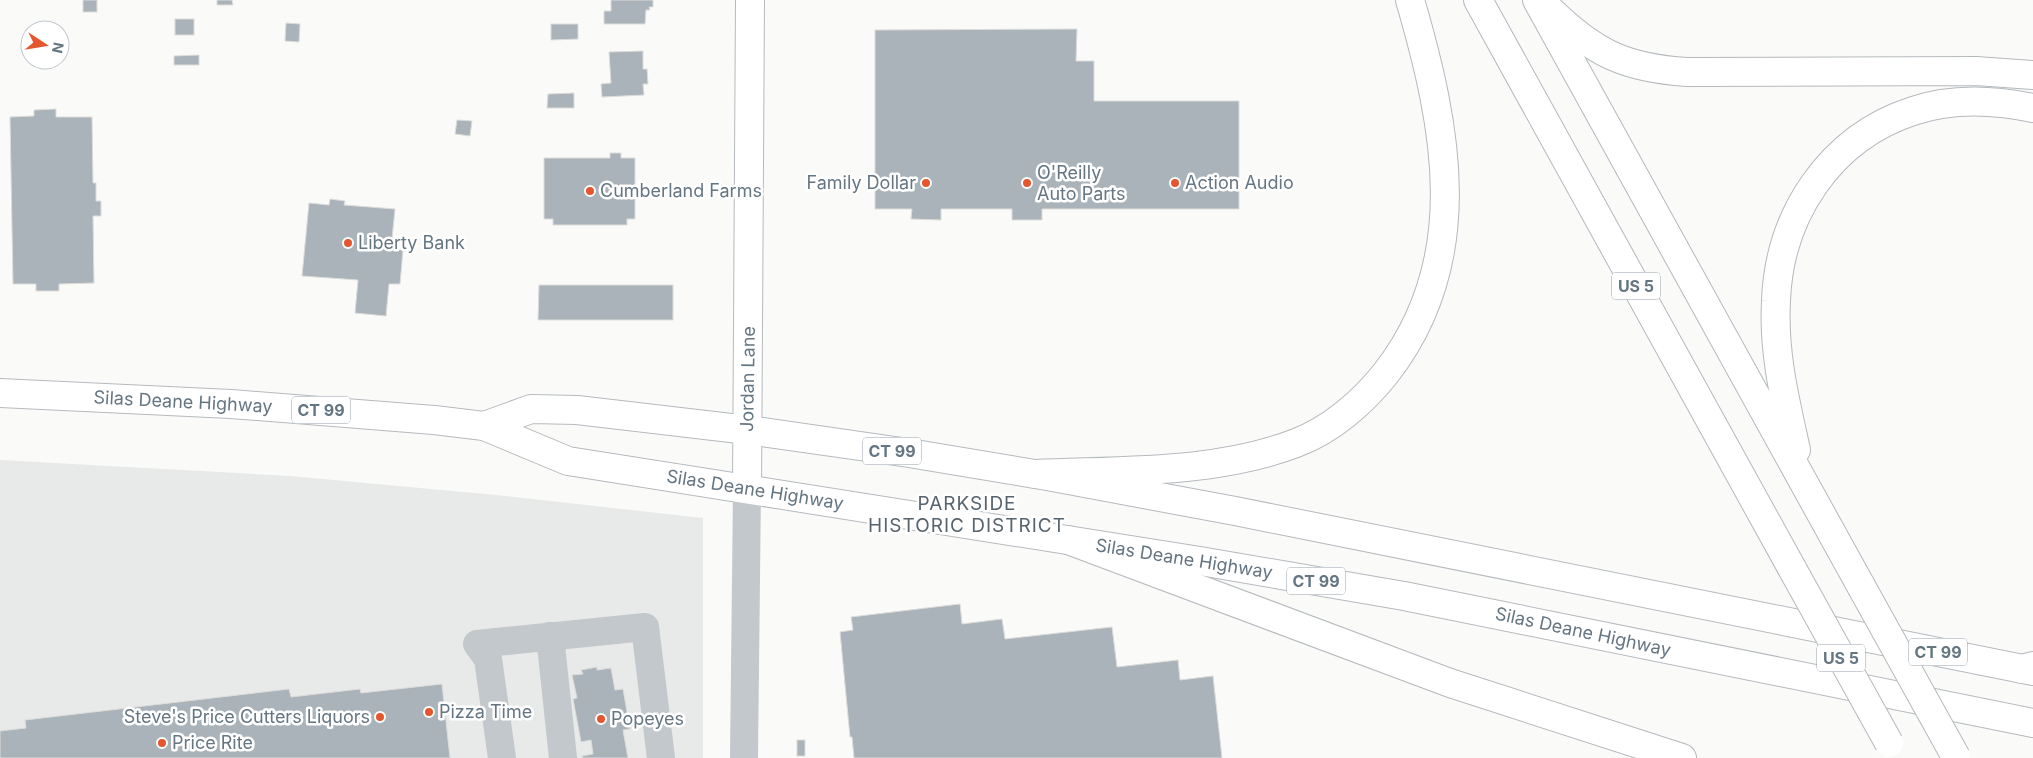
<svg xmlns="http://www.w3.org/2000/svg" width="2033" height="758" viewBox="0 0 2033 758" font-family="Inter,sans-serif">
<rect width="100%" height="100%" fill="#fafaf8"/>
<path fill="#e8e9e9" d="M 0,460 L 290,476 L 496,495 L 703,518 L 703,758 L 0,758 Z"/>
<g fill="#aab3b9" stroke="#dcdcda">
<rect x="83" y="0" width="14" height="12"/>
<path d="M 217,0 L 232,0 L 233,5 L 217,5 Z"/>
<path d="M 611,0 L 653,0 L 653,7 L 649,7 L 650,10 L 646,10 L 645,24 L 604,24 L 604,11 L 611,11 Z"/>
<rect x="175" y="19" width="19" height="16"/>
<path d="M 286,23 L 300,24 L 299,42 L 285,41 Z"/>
<path d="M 551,24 L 578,24 L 578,39 L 551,40 Z"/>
<path d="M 1077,29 L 1076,61 L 1094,61 L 1094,101 L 1239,101 L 1239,209 L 1042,209 L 1042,220 L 1012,220 L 1012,209 L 941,209 L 941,220 L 911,219 L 912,209 L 875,209 L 875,30 Z"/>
<path d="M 643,51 L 643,69 L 647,69 L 648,84 L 643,84 L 644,95 L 602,97 L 601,84 L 611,83 L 609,52 Z"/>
<path d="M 199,55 L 199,65 L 174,65 L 174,56 Z"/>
<path d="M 574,93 L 574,108 L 547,108 L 548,94 Z"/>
<path d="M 56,109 L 56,117 L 92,117 L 93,183 L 96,183 L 96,201 L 101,201 L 101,216 L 93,216 L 94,283 L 59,284 L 59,291 L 36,291 L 36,284 L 13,284 L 10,117 L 34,116 L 34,110 Z"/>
<path d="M 457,120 L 472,121 L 470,136 L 455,134 Z"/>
<path d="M 610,153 L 621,153 L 621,158 L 635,158 L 635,219 L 627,219 L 627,225 L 553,225 L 553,219 L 544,219 L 544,158 L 610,158 Z"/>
<path d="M 330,199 L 345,201 L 344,205 L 395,209 L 391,249 L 403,250 L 400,284 L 389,284 L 386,316 L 355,313 L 358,280 L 302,276 L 309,203 L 329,205 Z"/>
<path d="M 539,285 L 673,285 L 673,320 L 538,320 Z"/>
<path d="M 960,604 L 962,624 L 1002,619 L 1005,639 L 1112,627 L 1117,667 L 1178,660 L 1180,680 L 1213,676 L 1222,758 L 854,758 L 852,737 L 850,737 L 840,632 L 853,630 L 851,617 Z"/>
<path d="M 597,667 L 597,670 L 611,668 L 615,690 L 623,689 L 630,729 L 623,730 L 628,758 L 583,758 L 582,756 L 593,754 L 591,740 L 581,742 L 573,699 L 577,698 L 572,675 L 583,674 L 581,670 Z"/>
<path d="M 442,684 L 450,758 L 0,758 L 0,731 L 26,728 L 25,720 L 289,689 L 291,697 L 360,689 L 361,693 Z"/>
<rect x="797" y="740" width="8" height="16"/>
</g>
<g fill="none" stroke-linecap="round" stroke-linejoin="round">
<defs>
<g id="major">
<path d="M 0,393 L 231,404 L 434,420 L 484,426 L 568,461 L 1200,561 L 1404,596 L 2033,723"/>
<path d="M 484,426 L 531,409 L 577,410 L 748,430 L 909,453 L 1047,476 L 1235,511 L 2033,671"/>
<path d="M 747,489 L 750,0"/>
</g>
<g id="highway">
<path d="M 1478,0 L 1794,572"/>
<path d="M 1537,0 L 1861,586"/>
<path d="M 1550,10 C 1594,53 1625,68 1687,72 L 1976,71 L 2033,75"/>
<path d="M 1796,450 C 1785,400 1773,352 1776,301 C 1779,215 1830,138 1913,111 C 1951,98 1994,100 2033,108"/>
<path d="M 1036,474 C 1120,470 1216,474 1296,443 C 1331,430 1363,402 1386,373 C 1474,260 1447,127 1410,0"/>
<path d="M 1068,540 L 1450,683 L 1682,758"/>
<path d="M 2022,669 L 2033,666"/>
</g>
</defs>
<use href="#major" stroke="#b5babe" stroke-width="30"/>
<use href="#highway" stroke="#b4b9bd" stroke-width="30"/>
<g stroke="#c3c8cc" stroke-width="28">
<path d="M 550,636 L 563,758"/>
<path d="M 502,758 L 488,659 L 477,644 L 645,627 L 661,758"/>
<path d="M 744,758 L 747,489"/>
</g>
<use href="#major" stroke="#fff" stroke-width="28"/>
<use href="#highway" stroke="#fff" stroke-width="28"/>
<defs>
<g id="highway-bridge">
<path d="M 1794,572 L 1889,743"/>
<path d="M 1861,586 L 1956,757"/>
</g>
</defs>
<use href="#highway-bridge" stroke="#b4b9bd" stroke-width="30" stroke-linecap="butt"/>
<use href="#highway-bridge" stroke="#fff" stroke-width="28"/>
</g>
<g fill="#e4572e" stroke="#fff" stroke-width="2">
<circle cx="926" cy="183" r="5"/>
<circle cx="1027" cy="183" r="5"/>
<circle cx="1175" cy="183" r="5"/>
<circle cx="590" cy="191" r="5"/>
<circle cx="348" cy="243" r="5"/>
<circle cx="429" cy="712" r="5"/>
<circle cx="380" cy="717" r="5"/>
<circle cx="601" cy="719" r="5"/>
<circle cx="162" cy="743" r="5"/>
</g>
<g text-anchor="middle" stroke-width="5" stroke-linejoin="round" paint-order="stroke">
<g fill="#fff" stroke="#939fa8" stroke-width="1">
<rect x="1612" y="272.5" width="48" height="27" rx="4"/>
<rect x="292" y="396.5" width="58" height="27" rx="4"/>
<rect x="863" y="437.5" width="58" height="27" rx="4"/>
<rect x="1287" y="567.5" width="58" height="27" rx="4"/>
<rect x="1909" y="638.5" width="58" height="27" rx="4"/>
<rect x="1817" y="644.5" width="48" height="27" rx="4"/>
</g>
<g font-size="16" font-weight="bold" fill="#657683">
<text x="1636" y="292">US 5</text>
<text x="321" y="416">CT 99</text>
<text x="892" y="457">CT 99</text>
<text x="1316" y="587">CT 99</text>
<text x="1938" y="658">CT 99</text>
<text x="1841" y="664">US 5</text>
</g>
<g font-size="18" fill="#657683" stroke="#fff" text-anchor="start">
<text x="1037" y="179">O'Reilly<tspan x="1037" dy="21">Auto Parts</tspan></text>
<text x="916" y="189" text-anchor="end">Family Dollar</text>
<text x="1185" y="189">Action Audio</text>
<text x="600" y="197">Cumberland Farms</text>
<text x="358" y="249">Liberty Bank</text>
<text x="439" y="718">Pizza Time</text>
<text x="370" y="723" text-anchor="end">Steve's Price Cutters Liquors</text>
<text x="611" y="725">Popeyes</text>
<text x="172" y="749">Price Rite</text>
</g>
<g font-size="18" fill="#657683" stroke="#fff">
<text transform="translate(748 379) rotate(-89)" y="6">Jordan Lane</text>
<text transform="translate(183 402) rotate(3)" y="6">Silas Deane Highway</text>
<text transform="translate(755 490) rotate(9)" y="6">Silas Deane Highway</text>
<text transform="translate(1184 559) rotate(9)" y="6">Silas Deane Highway</text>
<text transform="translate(1583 632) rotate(12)" y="6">Silas Deane Highway</text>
</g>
<g font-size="19" letter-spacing="1" fill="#57646e" stroke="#fff">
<text x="967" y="510">PARKSIDE<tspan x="967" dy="22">HISTORIC DISTRICT</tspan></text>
</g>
</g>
<g transform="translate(45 45) rotate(102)"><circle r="24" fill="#ffffff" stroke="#c1c8cd"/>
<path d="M0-4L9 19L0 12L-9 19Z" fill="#e4572e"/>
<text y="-8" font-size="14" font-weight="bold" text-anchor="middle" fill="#657683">N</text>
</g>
</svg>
